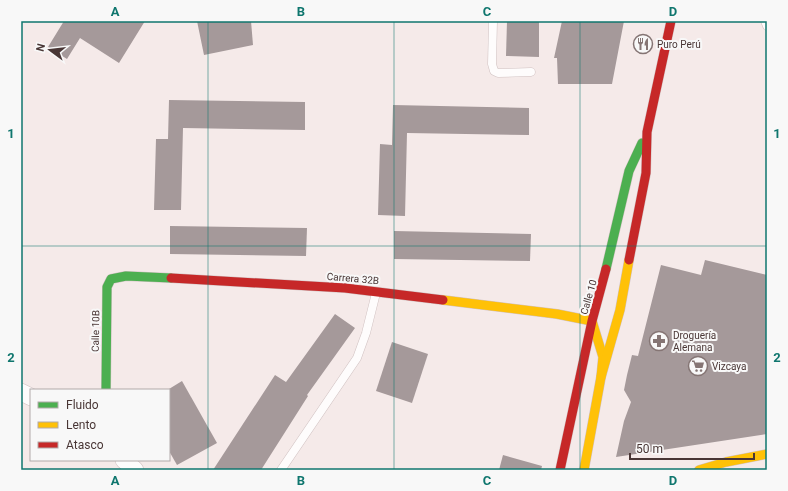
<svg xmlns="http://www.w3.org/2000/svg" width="788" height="491" viewBox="0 0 788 491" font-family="Roboto,sans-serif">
<rect width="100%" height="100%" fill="#f5eae9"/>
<g fill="#a5999a">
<path d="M 64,21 L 145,21 L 119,63 L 80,38 L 67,59 L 48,47 Z"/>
<path d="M 197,21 L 251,21 L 253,45 L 204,55 Z"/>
<path d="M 507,21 L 539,21 L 539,57 L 506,56 Z"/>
<path d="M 562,21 L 624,21 L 612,84 L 558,84 L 557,58 L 554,58 Z"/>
<path d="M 169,100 L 305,102 L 305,130 L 183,128 L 181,210 L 154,210 L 156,139 L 168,139 Z"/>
<path d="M 393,105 L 529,108 L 529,135 L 407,133 L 405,216 L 378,215 L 380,144 L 392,145 Z"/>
<path d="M 170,226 L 307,228 L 306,256 L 170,254 Z"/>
<path d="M 394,231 L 531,234 L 530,261 L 394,259 Z"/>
<path d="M 705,260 L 767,275 L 767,434 L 616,457 L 624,421 L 631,402 L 624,390 L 627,375 L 632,355 L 638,356 L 661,265 L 701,275 Z"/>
<path d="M 335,314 L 355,328 L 307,395 L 308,396 L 261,470 L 213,470 L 275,375 L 286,382 Z"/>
<path d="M 392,342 L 428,354 L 412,403 L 376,391 Z"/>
<path d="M 182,381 L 217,443 L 177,465 L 169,451 L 169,389 Z"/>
<path d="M 503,455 L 542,466 L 541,470 L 499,470 Z"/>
</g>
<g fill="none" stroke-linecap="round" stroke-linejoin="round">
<defs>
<g id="lane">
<path d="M 493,21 L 492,64 L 494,71 L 498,73 L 531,72"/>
<path d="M 765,21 L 767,26"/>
<path d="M 281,470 L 357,358 L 366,333 L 376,293"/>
</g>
<g id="street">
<path d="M 21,392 L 31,397"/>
<path d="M 124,460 L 135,470"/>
</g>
<g id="fast">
<path d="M 606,269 L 629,171 L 642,143"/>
<path d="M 106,390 L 107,287 L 111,279 L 126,276 L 171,278"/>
</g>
<g id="slow">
<path d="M 443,300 L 557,314 L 592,321 L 603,357 L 601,377"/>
<path d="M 584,470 L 601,377 L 620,310 L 629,260"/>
<path d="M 699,470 L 726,462 L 767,454"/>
</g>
<g id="jam">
<path d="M 629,260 L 646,173 L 647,132 L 671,21"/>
<path d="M 171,278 L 345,288 L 443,300"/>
<path d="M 560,470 L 592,321 L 606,269"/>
</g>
</defs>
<use href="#lane" stroke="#d0c1c1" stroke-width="9"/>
<use href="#street" stroke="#d0c1c1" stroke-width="18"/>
<use href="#fast" stroke="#d0c1c1" stroke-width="10"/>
<use href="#slow" stroke="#d0c1c1" stroke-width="10"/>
<use href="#jam" stroke="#d0c1c1" stroke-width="10"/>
<use href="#lane" stroke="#fefcfc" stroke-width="8"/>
<use href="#street" stroke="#fefcfc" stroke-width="17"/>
<use href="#fast" stroke="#4caf50" stroke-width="9"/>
<use href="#slow" stroke="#ffc107" stroke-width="9"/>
<use href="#jam" stroke="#c62828" stroke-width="9"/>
</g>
<path fill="none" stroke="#0f766e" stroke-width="1" stroke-opacity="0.55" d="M 208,21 L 208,470M 394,21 L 394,470M 580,21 L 580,470M 21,246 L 767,246"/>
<defs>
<symbol id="restaurant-ring" viewBox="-11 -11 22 22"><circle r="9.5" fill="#f8f8f8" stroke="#857574" stroke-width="1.5"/><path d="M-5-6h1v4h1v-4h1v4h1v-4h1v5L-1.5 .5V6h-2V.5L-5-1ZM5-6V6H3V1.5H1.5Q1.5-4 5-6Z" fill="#857574"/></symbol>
<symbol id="pharmacy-ring" viewBox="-11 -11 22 22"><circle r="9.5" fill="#f8f8f8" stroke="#857574" stroke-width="1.5"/><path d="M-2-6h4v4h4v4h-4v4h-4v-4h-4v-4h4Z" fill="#857574"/></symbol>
<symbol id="supermarket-ring" viewBox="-11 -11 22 22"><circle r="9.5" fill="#f8f8f8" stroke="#857574" stroke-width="1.5"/><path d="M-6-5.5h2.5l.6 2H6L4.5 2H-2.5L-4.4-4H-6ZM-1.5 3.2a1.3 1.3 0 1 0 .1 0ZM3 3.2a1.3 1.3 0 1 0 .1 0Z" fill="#857574"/></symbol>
</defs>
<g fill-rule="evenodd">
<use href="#restaurant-ring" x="632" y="33" width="22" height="22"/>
<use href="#pharmacy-ring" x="648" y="330" width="22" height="22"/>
<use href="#supermarket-ring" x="687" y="355" width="22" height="22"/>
</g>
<g text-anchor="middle" stroke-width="4" stroke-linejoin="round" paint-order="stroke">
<g font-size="10" fill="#493635" stroke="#f8f8f8" text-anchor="start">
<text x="657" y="48">Puro Perú</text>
<text x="673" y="339">Droguería<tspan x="673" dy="12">Alemana</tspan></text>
<text x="712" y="370">Vizcaya</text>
</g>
<g font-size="10" fill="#493635" stroke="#f8f8f8">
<text transform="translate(353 278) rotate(5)" y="4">Carrera 32B</text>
<text transform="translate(588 297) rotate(-74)" y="4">Calle 10</text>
<text transform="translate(95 331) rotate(-89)" y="4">Calle 10B</text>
</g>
</g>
<rect width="788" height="491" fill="none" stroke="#f8f8f8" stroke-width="44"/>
<rect x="30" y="389" width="140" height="72" fill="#f8f8f8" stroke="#b2aaaa"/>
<rect x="38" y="402" width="20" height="6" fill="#4caf50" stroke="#b2aaaa"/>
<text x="66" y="409" font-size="12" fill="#493635">Fluido</text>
<rect x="38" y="422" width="20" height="6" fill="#ffc107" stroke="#b2aaaa"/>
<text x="66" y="429" font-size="12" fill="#493635">Lento</text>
<rect x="38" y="442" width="20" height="6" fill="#c62828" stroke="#b2aaaa"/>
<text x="66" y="449" font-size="12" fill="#493635">Atasco</text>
<g transform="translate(50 50) rotate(285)" stroke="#f8f8f8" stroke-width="3" paint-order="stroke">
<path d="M0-3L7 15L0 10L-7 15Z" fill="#493635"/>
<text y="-6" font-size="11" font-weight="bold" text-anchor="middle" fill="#493635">N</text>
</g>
<path d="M630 453v6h124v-6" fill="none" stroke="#493635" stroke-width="2"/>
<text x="636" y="453" font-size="12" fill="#493635" stroke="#f8f8f8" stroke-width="3" paint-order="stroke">50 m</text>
<rect x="22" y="22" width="744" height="447" fill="none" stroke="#0f766e" stroke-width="1.5"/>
<g font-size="13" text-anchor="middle" font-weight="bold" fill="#0f766e">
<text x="115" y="16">A</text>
<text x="301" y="16">B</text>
<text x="487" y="16">C</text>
<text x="673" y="16">D</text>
<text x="11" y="138">1</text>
<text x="777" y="138">1</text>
<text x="11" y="362">2</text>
<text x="777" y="362">2</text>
<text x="115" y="485">A</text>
<text x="301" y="485">B</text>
<text x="487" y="485">C</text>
<text x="673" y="485">D</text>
</g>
</svg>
